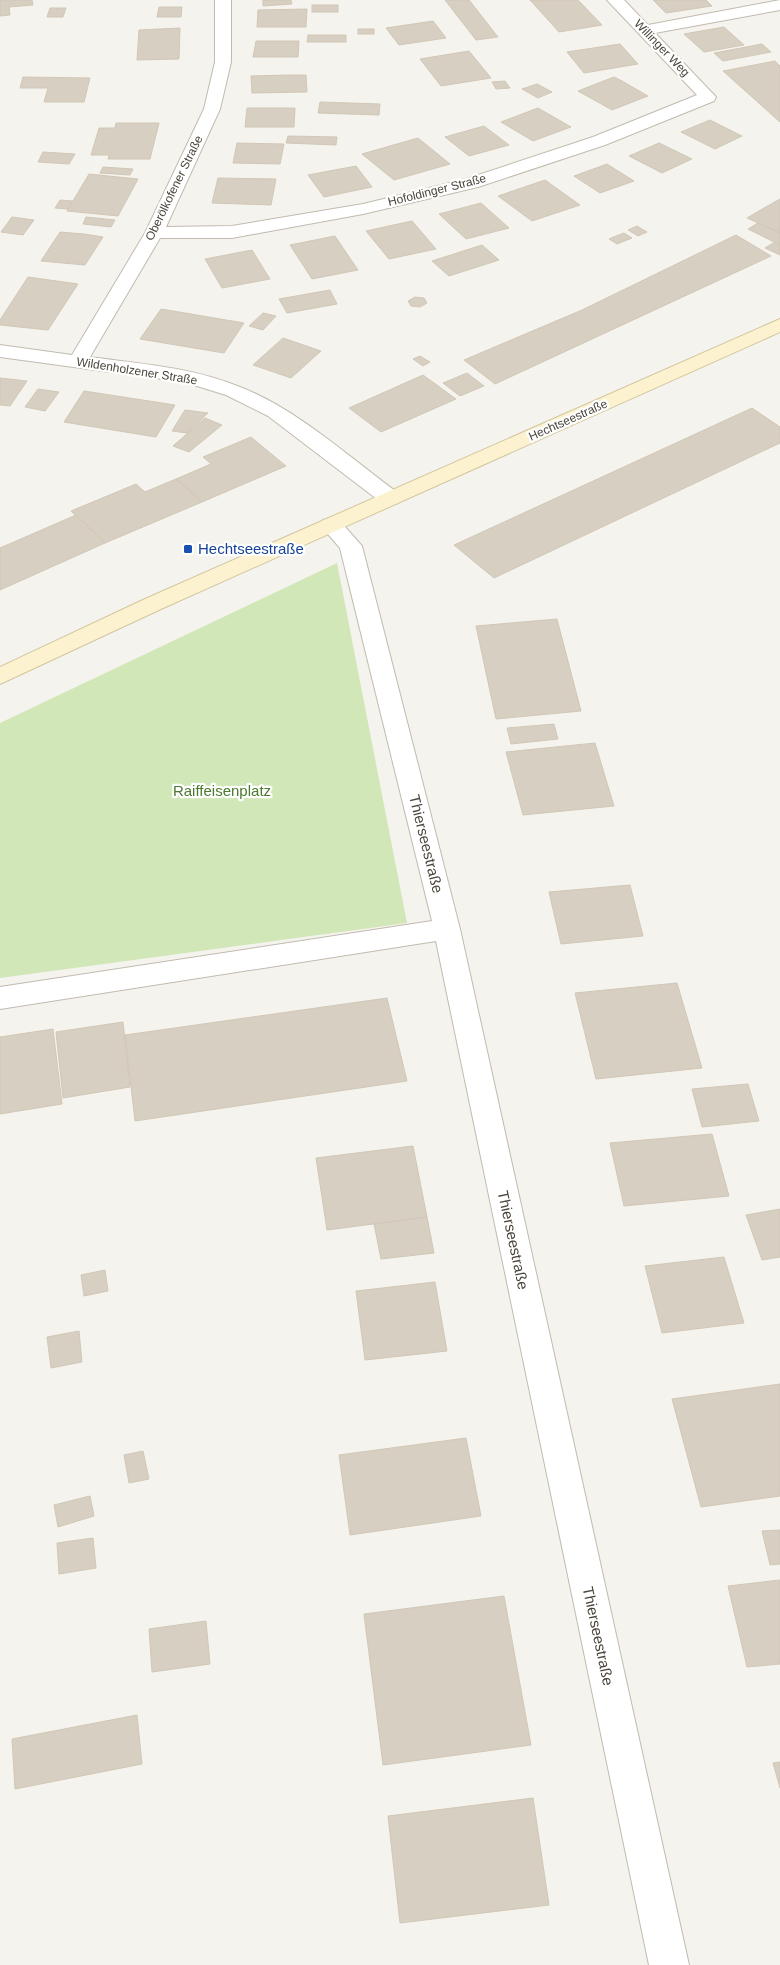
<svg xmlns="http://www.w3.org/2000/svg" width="780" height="1965" viewBox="0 0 780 1965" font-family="Helvetica,sans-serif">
<rect width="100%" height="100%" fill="#f5f3ed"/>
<path fill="#d1e7b8" d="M 337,563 L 407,923 L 0,978 L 0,723 Z"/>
<g fill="#d7cfc2" stroke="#d1c7b6">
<path d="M 0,0 L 32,0 L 33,5 L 9,7 L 10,15 L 0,16 Z"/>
<path d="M 263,0 L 291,0 L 292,4 L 263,6 Z"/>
<path d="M 445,0 L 469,0 L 498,37 L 476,40 Z"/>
<path d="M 530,0 L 578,0 L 602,25 L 559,32 Z"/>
<path d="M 653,0 L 706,0 L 712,6 L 666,13 Z"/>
<rect x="312" y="5" width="26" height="7"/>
<path d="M 159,7 L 182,7 L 181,17 L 157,17 Z"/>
<path d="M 50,8 L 66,8 L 63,17 L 47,17 Z"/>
<path d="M 307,9 L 306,27 L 257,27 L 258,10 Z"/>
<path d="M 433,21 L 446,38 L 399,45 L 386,28 Z"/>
<path d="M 724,27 L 744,45 L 704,52 L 684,34 Z"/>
<path d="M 180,28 L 179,59 L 137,60 L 139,30 Z"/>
<rect x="358" y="29" width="16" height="5"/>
<path d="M 308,35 L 346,35 L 346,42 L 307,42 Z"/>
<path d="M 256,41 L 299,41 L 298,57 L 253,57 Z"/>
<path d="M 620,44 L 638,64 L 584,73 L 567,52 Z"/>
<path d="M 762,44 L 771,52 L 723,61 L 714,53 Z"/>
<path d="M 469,51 L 491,78 L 441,86 L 420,59 Z"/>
<path d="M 775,61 L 780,66 L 780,122 L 723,71 Z"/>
<path d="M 288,75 L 306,75 L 307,92 L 252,93 L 251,76 Z"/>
<path d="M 23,77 L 90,78 L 84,102 L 44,102 L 48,88 L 20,88 Z"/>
<path d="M 614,77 L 622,81 L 648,96 L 612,110 L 578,91 Z"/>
<path d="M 505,81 L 510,88 L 496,89 L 492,82 Z"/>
<path d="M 537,84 L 552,92 L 538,98 L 522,89 Z"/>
<path d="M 320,102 L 380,104 L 379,115 L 318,113 Z"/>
<path d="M 247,108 L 295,108 L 294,127 L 245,127 Z"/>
<path d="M 538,108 L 571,127 L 533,141 L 501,122 Z"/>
<path d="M 710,120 L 742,136 L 715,149 L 681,132 Z"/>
<path d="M 116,123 L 159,123 L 150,159 L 108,159 L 109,155 L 91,155 L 99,128 L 115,128 Z"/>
<path d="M 484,126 L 509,145 L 469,156 L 445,137 Z"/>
<path d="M 288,136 L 337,137 L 336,145 L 286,143 Z"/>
<path d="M 418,138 L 450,164 L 394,180 L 362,154 Z"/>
<path d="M 237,143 L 284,144 L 280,164 L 233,163 Z"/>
<path d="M 659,143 L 692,159 L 662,173 L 629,156 Z"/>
<path d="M 43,152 L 75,154 L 69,164 L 38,162 Z"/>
<path d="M 607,164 L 634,181 L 600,193 L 574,176 Z"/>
<path d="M 356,166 L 372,187 L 324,197 L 308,175 Z"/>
<path d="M 103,167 L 133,169 L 130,175 L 100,173 Z"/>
<path d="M 89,174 L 138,179 L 118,216 L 67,211 Z"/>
<path d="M 218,178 L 276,179 L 271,205 L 212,203 Z"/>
<path d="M 545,180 L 580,205 L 532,221 L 498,196 Z"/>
<path d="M 780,199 L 780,233 L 747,218 L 764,208 Z"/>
<path d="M 60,200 L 73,201 L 68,209 L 55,208 Z"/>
<path d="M 481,203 L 509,228 L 466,239 L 439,214 Z"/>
<path d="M 12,217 L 34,220 L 23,235 L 1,232 Z"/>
<path d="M 86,217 L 115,220 L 111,227 L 83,224 Z"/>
<path d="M 412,221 L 436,249 L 389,259 L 366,231 Z"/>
<path d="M 758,223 L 780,233 L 780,245 L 748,229 Z"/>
<path d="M 637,226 L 647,232 L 638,236 L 628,230 Z"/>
<path d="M 60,232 L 84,234 L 103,237 L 85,265 L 41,261 Z"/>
<path d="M 624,233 L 632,238 L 617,244 L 609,239 Z"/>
<path d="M 736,235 L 771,256 L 495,384 L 464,360 L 582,310 Z"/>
<path d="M 335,236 L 358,270 L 312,279 L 290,245 Z"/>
<path d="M 775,242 L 780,245 L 780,255 L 765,248 Z"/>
<path d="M 482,245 L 499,260 L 449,276 L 432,261 Z"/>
<path d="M 252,250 L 270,279 L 222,288 L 205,259 Z"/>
<path d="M 28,277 L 78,284 L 48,330 L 0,325 L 0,320 Z"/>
<path d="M 330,290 L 337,304 L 287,313 L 279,299 Z"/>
<path d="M 415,297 L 424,298 L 427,303 L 420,307 L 411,306 L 408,301 Z"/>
<path d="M 161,309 L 173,311 L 244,323 L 224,353 L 140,339 Z"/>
<path d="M 263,313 L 276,316 L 263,330 L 249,326 Z"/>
<path d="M 283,338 L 321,351 L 291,378 L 253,365 Z"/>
<path d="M 420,356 L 430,362 L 423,366 L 413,359 Z"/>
<path d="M 467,373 L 484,386 L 460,396 L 443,383 Z"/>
<path d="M 423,375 L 456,399 L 381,432 L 349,408 Z"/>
<path d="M 0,378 L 27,381 L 10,406 L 0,405 Z"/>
<path d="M 38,389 L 59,392 L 45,411 L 25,407 Z"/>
<path d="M 84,391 L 175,405 L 156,437 L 64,422 Z"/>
<path d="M 752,408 L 780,427 L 780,443 L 494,578 L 454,545 Z"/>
<path d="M 185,410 L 208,413 L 187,433 L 172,431 Z"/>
<path d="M 205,418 L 222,425 L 189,452 L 173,446 Z"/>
<path d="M 251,437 L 286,466 L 202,502 L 176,479 L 211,464 L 203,457 Z"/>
<path d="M 176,479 L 202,502 L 105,543 L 71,511 L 136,484 L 145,492 Z"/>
<path d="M 76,515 L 105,543 L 0,590 L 0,548 Z"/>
<path d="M 557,619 L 581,711 L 496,719 L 476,626 Z"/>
<path d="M 554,724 L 558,739 L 511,744 L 507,728 Z"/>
<path d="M 595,743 L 614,806 L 523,815 L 506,752 Z"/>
<path d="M 630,885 L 643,936 L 561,944 L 549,892 Z"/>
<path d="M 677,983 L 702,1068 L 596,1079 L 575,993 Z"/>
<path d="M 387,998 L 407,1081 L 135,1121 L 125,1035 Z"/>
<path d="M 123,1022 L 130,1087 L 63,1098 L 56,1032 Z"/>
<path d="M 53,1029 L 62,1104 L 0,1114 L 0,1037 Z"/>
<path d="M 748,1084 L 759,1121 L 702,1127 L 692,1089 Z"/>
<path d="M 712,1134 L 729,1196 L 624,1206 L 610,1143 Z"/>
<path d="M 413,1146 L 427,1217 L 327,1230 L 316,1158 Z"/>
<path d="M 780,1209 L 780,1257 L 762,1260 L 746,1215 Z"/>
<path d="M 427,1217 L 434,1253 L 381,1259 L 374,1224 Z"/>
<path d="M 724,1257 L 744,1323 L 662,1333 L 645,1266 Z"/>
<path d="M 105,1270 L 108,1291 L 84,1296 L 81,1275 Z"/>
<path d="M 435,1282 L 447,1351 L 365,1360 L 356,1291 Z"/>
<path d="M 79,1331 L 82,1362 L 51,1368 L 47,1337 Z"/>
<path d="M 780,1384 L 780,1496 L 701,1507 L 672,1399 Z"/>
<path d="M 466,1438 L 481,1516 L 350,1535 L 339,1455 Z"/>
<path d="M 143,1451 L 149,1479 L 129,1483 L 124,1455 Z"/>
<path d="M 90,1496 L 94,1516 L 58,1527 L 54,1505 Z"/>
<path d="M 780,1530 L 780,1564 L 770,1565 L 762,1531 Z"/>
<path d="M 93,1538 L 96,1568 L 59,1574 L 57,1543 Z"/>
<path d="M 780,1580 L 780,1664 L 747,1667 L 728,1586 Z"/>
<path d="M 504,1596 L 531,1745 L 383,1765 L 364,1614 Z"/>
<path d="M 206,1621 L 210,1664 L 152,1672 L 149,1629 Z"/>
<path d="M 137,1715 L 142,1764 L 15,1789 L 12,1739 Z"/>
<path d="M 780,1762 L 780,1788 L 773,1763 Z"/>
<path d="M 533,1798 L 549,1905 L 400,1923 L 388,1816 Z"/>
</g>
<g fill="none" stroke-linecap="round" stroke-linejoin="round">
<defs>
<g id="street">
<path d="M 215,0 L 231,0 L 231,62 L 220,109 L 166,227 L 232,226 L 363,204 L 466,179 L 593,137 L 697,95 L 607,0 L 624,0 L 648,25 L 780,0 L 780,10 L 655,33 L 716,97 L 714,101 L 605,145 L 478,187 L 363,214 L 232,238 L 160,238 L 90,357 C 141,364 192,367 240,387 C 297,409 349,457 398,493 L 401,498 L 398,503 L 390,505 L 382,503 L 268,416 L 226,395 L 184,382 L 0,357 L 0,345 L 72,355 L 145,233 L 204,109 L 215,62 Z"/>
<path d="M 331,518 L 339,520 L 362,546 L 460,929 L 689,1965 L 649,1965 L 436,941 L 0,1009 L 0,987 L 432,921 L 340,548 L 320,525 L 323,520 Z"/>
</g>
<path id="secondary" d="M 780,319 L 780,332 L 161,609 L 0,684 L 0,667 L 145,599 Z"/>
</defs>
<use href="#street" stroke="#c1bbaf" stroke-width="2"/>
<use href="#secondary" stroke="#d2c69f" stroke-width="2"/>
<use href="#street" fill="#fff" fill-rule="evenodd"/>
<use href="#secondary" fill="#fcf2d0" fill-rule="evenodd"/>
</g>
<rect fill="#1a4fb4" stroke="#fff" stroke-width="2" x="183" y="544" width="10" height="10" rx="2.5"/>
<g text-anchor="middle" stroke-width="4.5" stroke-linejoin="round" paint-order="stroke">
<g font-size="12" fill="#4a443a" stroke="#fff">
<text transform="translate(662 48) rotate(46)" y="4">Willinger Weg</text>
<text transform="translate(174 188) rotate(-64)" y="4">Oberölkofener Straße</text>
<text transform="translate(437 190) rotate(-14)" y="4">Hofoldinger Straße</text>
<text transform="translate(137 371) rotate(9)" y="4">Wildenholzener Straße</text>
<text transform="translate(568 420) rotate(-24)" y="4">Hechtseestraße</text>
</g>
<g font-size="15" fill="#164399" stroke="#fff" text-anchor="start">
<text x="198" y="554">Hechtseestraße</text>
</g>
<g font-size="15" fill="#4b7a2f" stroke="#fff">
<text x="222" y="796">Raiffeisenplatz</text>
</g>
<g font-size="15" fill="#4a443a" stroke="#fff">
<text transform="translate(426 844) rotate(76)" y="5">Thierseestraße</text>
<text transform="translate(513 1240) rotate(78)" y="5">Thierseestraße</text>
<text transform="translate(598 1636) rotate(78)" y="5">Thierseestraße</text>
</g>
</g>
</svg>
